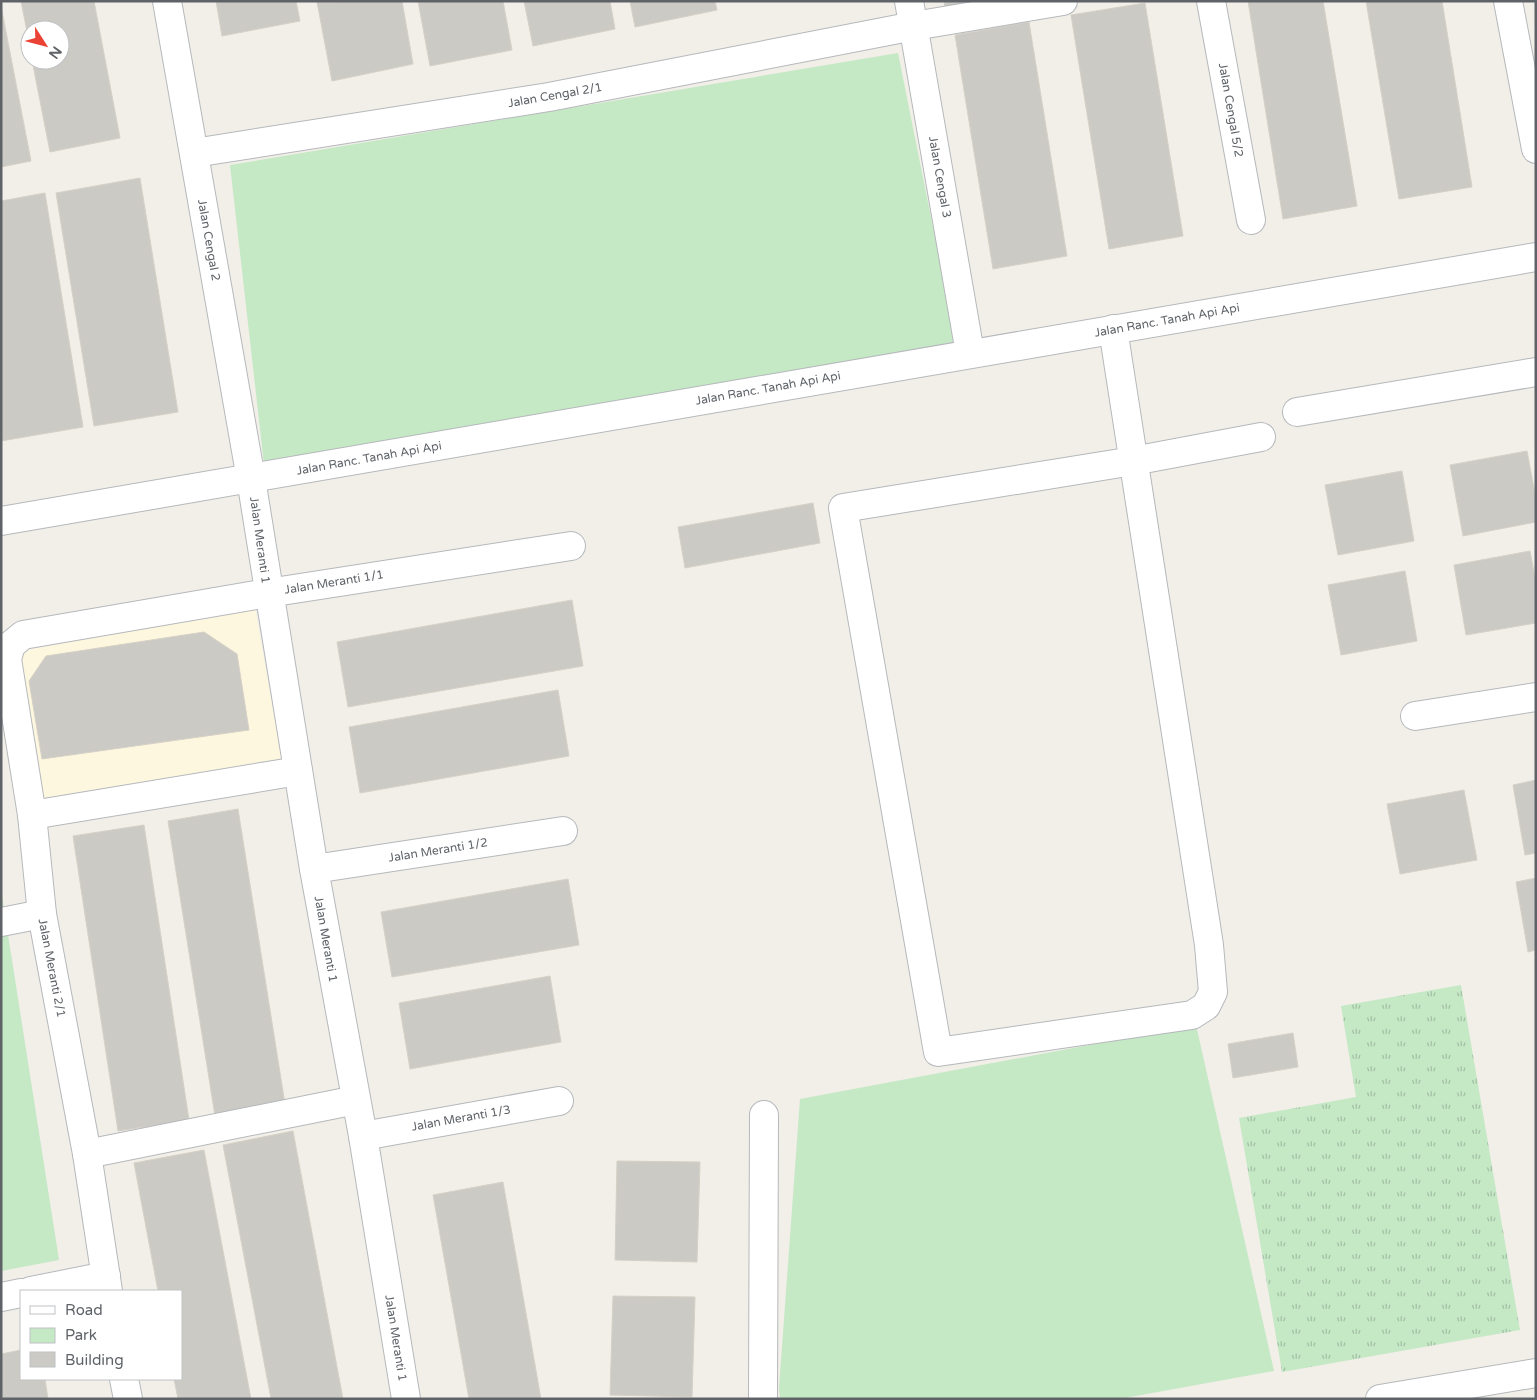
<svg xmlns="http://www.w3.org/2000/svg" width="1537" height="1400" viewBox="0 0 1537 1400" font-family="'Varela Round',sans-serif">
<defs>
<pattern id="grass-tufts" width="24" height="20" patternUnits="userSpaceOnUse" patternTransform="scale(1.25)"><rect width="24" height="20" fill="#c5e8c5"/><path d="M3 7l-1-3M5 7V3M7 7l1-3M15 17l-1-3M17 17v-4M19 17l1-3" fill="none" stroke="#a3c0a4"/></pattern>
</defs>
<rect width="100%" height="100%" fill="#f1efe8"/>
<path fill="#fef7e0" d="M 255,608 L 282,760 L 41,805 L 14,652 Z"/>
<path fill="url(#grass-tufts)" d="M 1461,985 L 1520,1330 L 1282,1372 L 1239,1118 L 1356,1097 L 1341,1006 Z"/>
<g fill="#c5e8c5">
<path d="M 898,53 L 956,342 L 264,464 L 230,165 Z"/>
<path d="M 1,890 L 59,1260 L 1,1271 Z"/>
<path d="M 1196,1025 L 1274,1371 L 1119,1399 L 780,1399 L 779,1388 L 800,1099 Z"/>
</g>
<g fill="#cccac5" stroke="#d6d1c6">
<path d="M 21,1 L 94,1 L 120,138 L 50,152 L 32,60 L 60,60 L 60,30 L 30,30 L 30,47 Z"/>
<path d="M 216,1 L 296,1 L 300,21 L 222,36 Z"/>
<path d="M 402,1 L 413,64 L 332,81 L 317,2 Z"/>
<path d="M 418,1 L 503,1 L 512,50 L 430,66 Z"/>
<path d="M 524,1 L 610,1 L 615,29 L 533,46 Z"/>
<path d="M 630,1 L 715,1 L 717,10 L 635,27 Z"/>
<path d="M 944,1 L 991,1 L 945,9 Z"/>
<path d="M 1248,1 L 1323,1 L 1357,206 L 1283,219 Z"/>
<path d="M 1366,1 L 1442,1 L 1472,187 L 1399,199 Z"/>
<path d="M 1145,3 L 1183,236 L 1109,249 L 1071,15 Z"/>
<path d="M 1,6 L 31,161 L 1,167 Z"/>
<path d="M 1029,22 L 1067,256 L 993,269 L 955,35 Z"/>
<path d="M 140,178 L 178,412 L 94,426 L 56,193 Z"/>
<path d="M 45,193 L 83,427 L 1,441 L 1,201 Z"/>
<path d="M 1527,451 L 1536,499 L 1536,522 L 1463,536 L 1450,465 Z"/>
<path d="M 1402,471 L 1414,541 L 1338,555 L 1325,485 Z"/>
<path d="M 813,503 L 820,543 L 685,568 L 678,527 Z"/>
<path d="M 1530,551 L 1536,583 L 1536,623 L 1466,635 L 1454,565 Z"/>
<path d="M 1405,571 L 1417,641 L 1341,655 L 1328,585 Z"/>
<path d="M 572,600 L 583,666 L 348,707 L 337,642 Z"/>
<path d="M 204,632 L 237,654 L 249,730 L 42,759 L 29,681 L 46,656 Z"/>
<path d="M 558,690 L 569,756 L 360,793 L 349,727 Z"/>
<path d="M 1536,780 L 1536,853 L 1525,855 L 1513,785 Z"/>
<path d="M 1464,790 L 1477,860 L 1400,874 L 1387,804 Z"/>
<path d="M 238,809 L 285,1104 L 215,1116 L 168,821 Z"/>
<path d="M 144,825 L 189,1120 L 118,1131 L 73,836 Z"/>
<path d="M 1536,878 L 1536,950 L 1528,952 L 1516,882 Z"/>
<path d="M 568,879 L 579,945 L 392,977 L 381,912 Z"/>
<path d="M 550,976 L 561,1042 L 410,1069 L 399,1003 Z"/>
<path d="M 1293,1033 L 1298,1067 L 1233,1078 L 1228,1044 Z"/>
<path d="M 293,1131 L 343,1399 L 271,1399 L 223,1145 Z"/>
<path d="M 204,1150 L 251,1399 L 178,1399 L 174,1379 L 181,1379 L 181,1291 L 158,1291 L 134,1163 Z"/>
<path d="M 617,1161 L 700,1162 L 697,1262 L 615,1260 Z"/>
<path d="M 503,1182 L 541,1399 L 469,1399 L 433,1195 Z"/>
<path d="M 613,1296 L 695,1297 L 692,1397 L 610,1395 Z"/>
<path d="M 21,1350 L 21,1379 L 45,1379 L 48,1399 L 1,1399 L 1,1354 Z"/>
</g>
<g fill="none" stroke-linecap="round" stroke-linejoin="round">
<defs>
<g id="minor">
<path d="M 167,1 L 251,479 L 314,869 L 363,1136 L 406,1399"/>
<path d="M 909,1 L 970,353"/>
<path d="M 1211,1 L 1251,220"/>
<path d="M 1508,1 L 1536,149"/>
<path d="M 194,153 L 549,97 L 914,26 L 1063,1"/>
<path d="M 1113,329 L 1209,945 L 1213,992 L 1206,1006 L 1192,1015 L 938,1052 L 843,508 L 1133,461 L 1261,437"/>
<path d="M 1297,412 L 1536,372"/>
<path d="M 1,521 L 1536,257"/>
<path d="M 11,645 L 7,659 L 32,815 L 42,914 L 87,1154 L 108,1291"/>
<path d="M 11,645 L 23,635 L 268,593 L 571,546"/>
<path d="M 1415,716 L 1536,697"/>
<path d="M 32,815 L 298,771"/>
<path d="M 314,869 L 563,831"/>
<path d="M 1,922 L 42,914"/>
<path d="M 363,1136 L 559,1101"/>
<path d="M 87,1154 L 356,1100"/>
<path d="M 31,1291 L 106,1276"/>
<path d="M 1,1297 L 21,1293"/>
<path d="M 124,1379 L 128,1399"/>
<path d="M 763,1399 L 764,1115"/>
<path d="M 1380,1399 L 1536,1373"/>
</g>
</defs>
<use href="#minor" stroke="#b5b8bc" stroke-width="30"/>
<use href="#minor" stroke="#fff" stroke-width="28"/>
</g>
<g text-anchor="middle" stroke-width="4" stroke-linejoin="round" paint-order="stroke">
<g font-size="12" fill="#5f6368" stroke="#fff">
<text transform="translate(555 95) rotate(-10)" y="4">Jalan Cengal 2/1</text>
<text transform="translate(1231 110) rotate(80)" y="4">Jalan Cengal 5/2</text>
<text transform="translate(940 177) rotate(80)" y="4">Jalan Cengal 3</text>
<text transform="translate(209 240) rotate(80)" y="4">Jalan Cengal 2</text>
<text transform="translate(1167 320) rotate(-10)" y="4">Jalan Ranc. Tanah Api Api</text>
<text transform="translate(768 388) rotate(-10)" y="4">Jalan Ranc. Tanah Api Api</text>
<text transform="translate(369 458) rotate(-10)" y="4">Jalan Ranc. Tanah Api Api</text>
<text transform="translate(260 540) rotate(82)" y="4">Jalan Meranti 1</text>
<text transform="translate(334 582) rotate(-9)" y="4">Jalan Meranti 1/1</text>
<text transform="translate(438 850) rotate(-9)" y="4">Jalan Meranti 1/2</text>
<text transform="translate(326 939) rotate(80)" y="4">Jalan Meranti 1</text>
<text transform="translate(52 968) rotate(79)" y="4">Jalan Meranti 2/1</text>
<text transform="translate(461 1118) rotate(-10)" y="4">Jalan Meranti 1/3</text>
<text transform="translate(396 1338) rotate(81)" y="4">Jalan Meranti 1</text>
</g>
</g>
<rect width="1537" height="1400" fill="none" stroke="#5f6368" stroke-width="5"/>
<rect x="20" y="1290" width="162" height="90" fill="#ffffff" stroke="#bfc1c3"/>
<rect x="30" y="1306" width="25" height="8" fill="#ffffff" stroke="#bfc1c3"/>
<text x="65" y="1315" font-size="15" fill="#5f6368">Road</text>
<rect x="30" y="1328" width="25" height="15" fill="#c5e8c5" stroke="#bfc1c3"/>
<text x="65" y="1340" font-size="15" fill="#5f6368">Park</text>
<rect x="30" y="1352" width="25" height="15" fill="#cccac5" stroke="#bfc1c3"/>
<text x="65" y="1365" font-size="15" fill="#5f6368">Building</text>
<g transform="translate(45 45) rotate(126)"><circle r="24" fill="#ffffff" stroke="#bfc1c3"/>
<path d="M0-4L9 19L0 12L-9 19Z" fill="#ea4335"/>
<text y="-8" font-size="14" font-weight="bold" text-anchor="middle" fill="#5f6368">N</text>
</g>
</svg>
